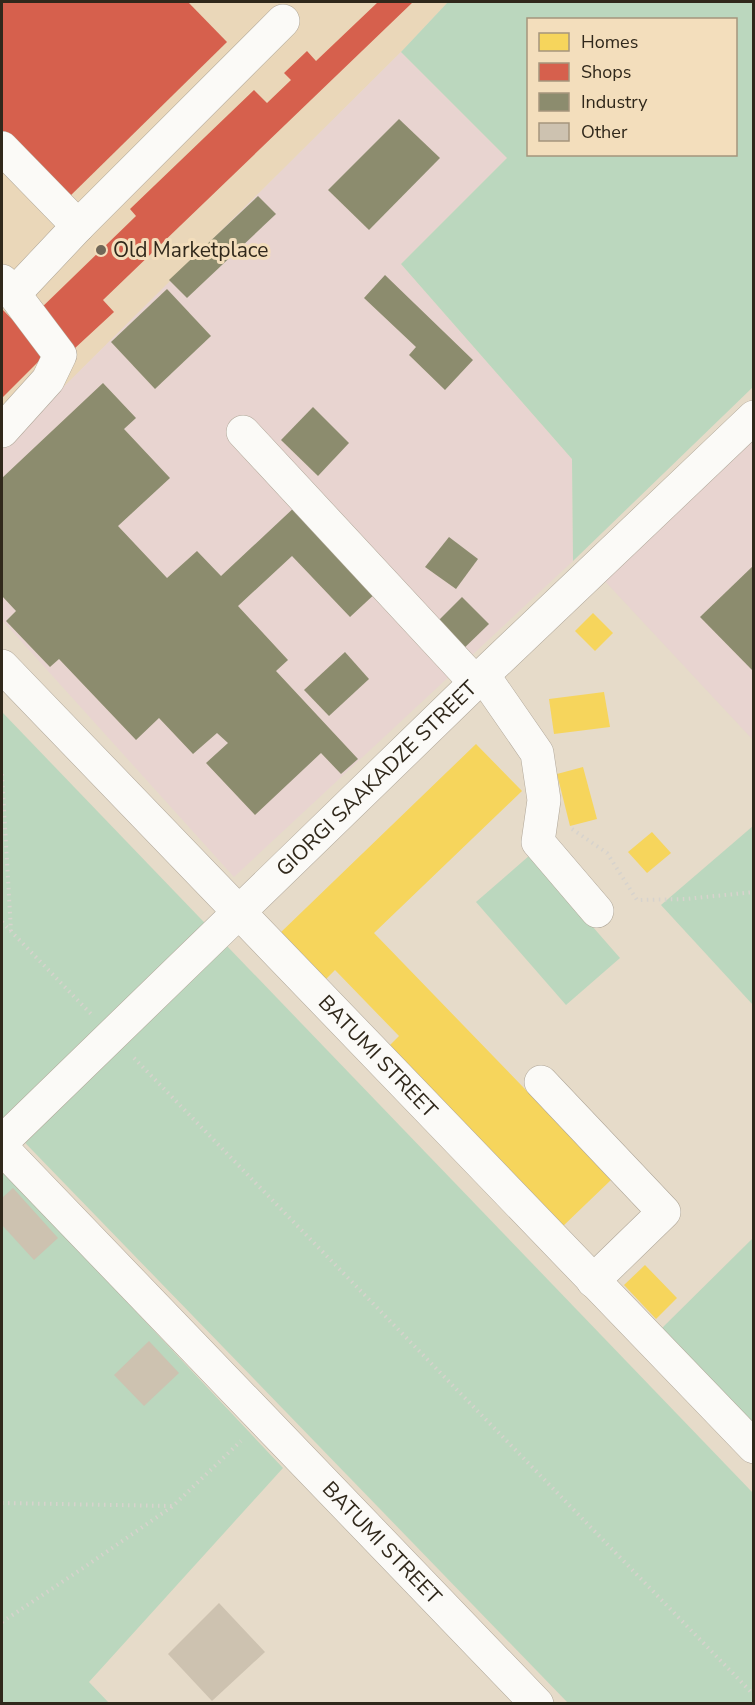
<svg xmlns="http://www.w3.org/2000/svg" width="755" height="1705" viewBox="0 0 755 1705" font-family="'Nunito Sans',sans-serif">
<rect width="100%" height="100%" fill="#e6dbc9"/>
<path fill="#ead7b9" d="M 2,2 L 448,2 L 401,52 L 2,448 Z"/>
<g fill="#e8d4d0">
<path d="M 401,52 L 507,158 L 401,264 L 572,459 L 573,561 L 234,877 L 2,620 L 2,448 Z"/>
<path d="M 753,440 L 753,740 L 601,577 Z"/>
</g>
<g fill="#bbd7be" fill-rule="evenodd">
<path d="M 448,2 L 753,2 L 753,387 L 573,561 L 572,459 L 401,264 L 507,158 L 401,52 ZM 528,20 L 736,20 L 736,154 L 528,154 Z"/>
<path d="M 2,712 L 753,1493 L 753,1703 L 568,1703 L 2,1119 Z"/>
<path d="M 753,826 L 753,1005 L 661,905 Z"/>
<path d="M 530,855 L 620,958 L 566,1005 L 476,902 Z"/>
<path d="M 3,1170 L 283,1468 L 89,1682 L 109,1703 L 2,1704 L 2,1172 Z"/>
<path d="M 753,1238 L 753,1426 L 658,1332 Z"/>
</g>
<g fill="#f6d55c">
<path d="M 593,613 L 613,633 L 595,651 L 575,631 Z"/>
<path d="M 604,692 L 610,727 L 554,734 L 549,699 Z"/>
<path d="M 476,744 L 522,791 L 374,933 L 612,1179 L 561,1228 L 387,1048 L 399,1036 L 335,970 L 323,982 L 278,935 Z"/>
<path d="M 583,767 L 597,819 L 570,826 L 557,774 Z"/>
<path d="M 652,832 L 671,853 L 647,873 L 628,852 Z"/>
<path d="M 645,1265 L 677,1298 L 656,1319 L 624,1285 Z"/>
</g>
<g fill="#d6604d">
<path d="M 2,2 L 188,2 L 227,42 L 66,200 L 2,134 Z"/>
<path d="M 378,2 L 413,2 L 103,300 L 114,312 L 74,349 L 37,312 L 136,216 L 130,209 L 254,90 L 267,103 L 291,80 L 284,73 L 307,51 L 316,61 Z"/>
<path d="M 2,309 L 46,354 L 2,398 Z"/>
</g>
<g fill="#8c8c6e">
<path d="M 399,119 L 440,158 L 369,230 L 328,190 Z"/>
<path d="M 258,196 L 276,214 L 187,298 L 169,280 Z"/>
<path d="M 385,275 L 473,360 L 445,390 L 409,355 L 416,347 L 364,298 Z"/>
<path d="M 167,289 L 211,336 L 155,389 L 111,342 Z"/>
<path d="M 103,383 L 136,418 L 124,429 L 170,478 L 118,526 L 167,578 L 197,551 L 221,576 L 298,504 L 378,591 L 350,617 L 292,556 L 238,606 L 288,660 L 276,671 L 358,759 L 341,774 L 321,753 L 255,815 L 206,763 L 228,743 L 217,733 L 193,754 L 159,718 L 136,740 L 59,659 L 50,667 L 6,621 L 16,611 L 2,596 L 2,478 Z"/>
<path d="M 313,407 L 349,443 L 318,476 L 281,440 Z"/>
<path d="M 449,537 L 478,559 L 456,589 L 425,567 Z"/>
<path d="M 754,565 L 754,672 L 700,617 Z"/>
<path d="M 462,597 L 489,624 L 457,655 L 430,629 Z"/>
<path d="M 345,652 L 369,679 L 329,716 L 304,690 Z"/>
</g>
<g fill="#cdc2b0">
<path d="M 13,1188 L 58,1238 L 34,1260 L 2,1225 L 2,1198 Z"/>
<path d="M 149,1341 L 179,1373 L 144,1406 L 114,1375 Z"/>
<path d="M 219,1603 L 265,1652 L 212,1701 L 168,1654 Z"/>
</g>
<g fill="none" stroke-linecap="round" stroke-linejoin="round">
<defs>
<g id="minor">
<path d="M 2,148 L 78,226"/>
<path d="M 2,281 L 14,294 L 60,355 L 48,380 L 2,431"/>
<path d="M 14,294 L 78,226 L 283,21"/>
<path d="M 243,432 L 475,682"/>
<path id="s1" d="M 2,666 L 754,1447"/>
<path d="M 483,675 L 537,753 L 544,800 L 538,842 L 597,911"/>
<path d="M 541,1082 L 664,1212 L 593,1281"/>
<path id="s2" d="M 2,1142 L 483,675 L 754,417"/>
<path id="s3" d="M 2,1148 L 537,1704"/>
</g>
</defs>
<use href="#minor" stroke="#b0a799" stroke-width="34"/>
<g stroke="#d7d3cd" stroke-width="4" stroke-dasharray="1.5 4.5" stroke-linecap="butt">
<path d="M 2,774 L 11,931"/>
<path d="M 572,829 L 607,853 L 637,900 L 686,899 L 754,892"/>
<path d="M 2,922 L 91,1014"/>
<path d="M 134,1058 L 754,1695"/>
<path d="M 2,1503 L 172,1506"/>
<path d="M 2,1622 L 86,1566 L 173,1506 L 241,1441"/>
</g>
<use href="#minor" stroke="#fbfaf7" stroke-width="33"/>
</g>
<circle fill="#706758" stroke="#f3debc" stroke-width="2" cx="101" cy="250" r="6"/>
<g text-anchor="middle" stroke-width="6" stroke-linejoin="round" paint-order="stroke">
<g font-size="21" fill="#30281b" stroke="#f3debc" text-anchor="start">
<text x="113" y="257">Old Marketplace</text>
</g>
<g font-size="21" fill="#30281b" stroke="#f3debc">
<text dy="7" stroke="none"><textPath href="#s2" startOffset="522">GIORGI SAAKADZE STREET</textPath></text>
<text dy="7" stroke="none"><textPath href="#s1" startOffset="542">BATUMI STREET</textPath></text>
<text dy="7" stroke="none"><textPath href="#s3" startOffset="548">BATUMI STREET</textPath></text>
</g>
</g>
<rect width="755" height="1705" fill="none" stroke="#30281b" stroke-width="6"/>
<rect x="527" y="18" width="210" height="138" fill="#f3debc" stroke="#a5957c" stroke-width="1.5"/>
<rect x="539" y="33" width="30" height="18" fill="#f6d55c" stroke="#a5957c" stroke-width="1.5"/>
<text x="581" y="48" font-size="18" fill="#30281b">Homes</text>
<rect x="539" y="63" width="30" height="18" fill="#d6604d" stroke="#a5957c" stroke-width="1.5"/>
<text x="581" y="78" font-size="18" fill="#30281b">Shops</text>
<rect x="539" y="93" width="30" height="18" fill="#8c8c6e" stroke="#a5957c" stroke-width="1.5"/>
<text x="581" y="108" font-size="18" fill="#30281b">Industry</text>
<rect x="539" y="123" width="30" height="18" fill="#cdc2b0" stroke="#a5957c" stroke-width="1.5"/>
<text x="581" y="138" font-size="18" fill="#30281b">Other</text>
</svg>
